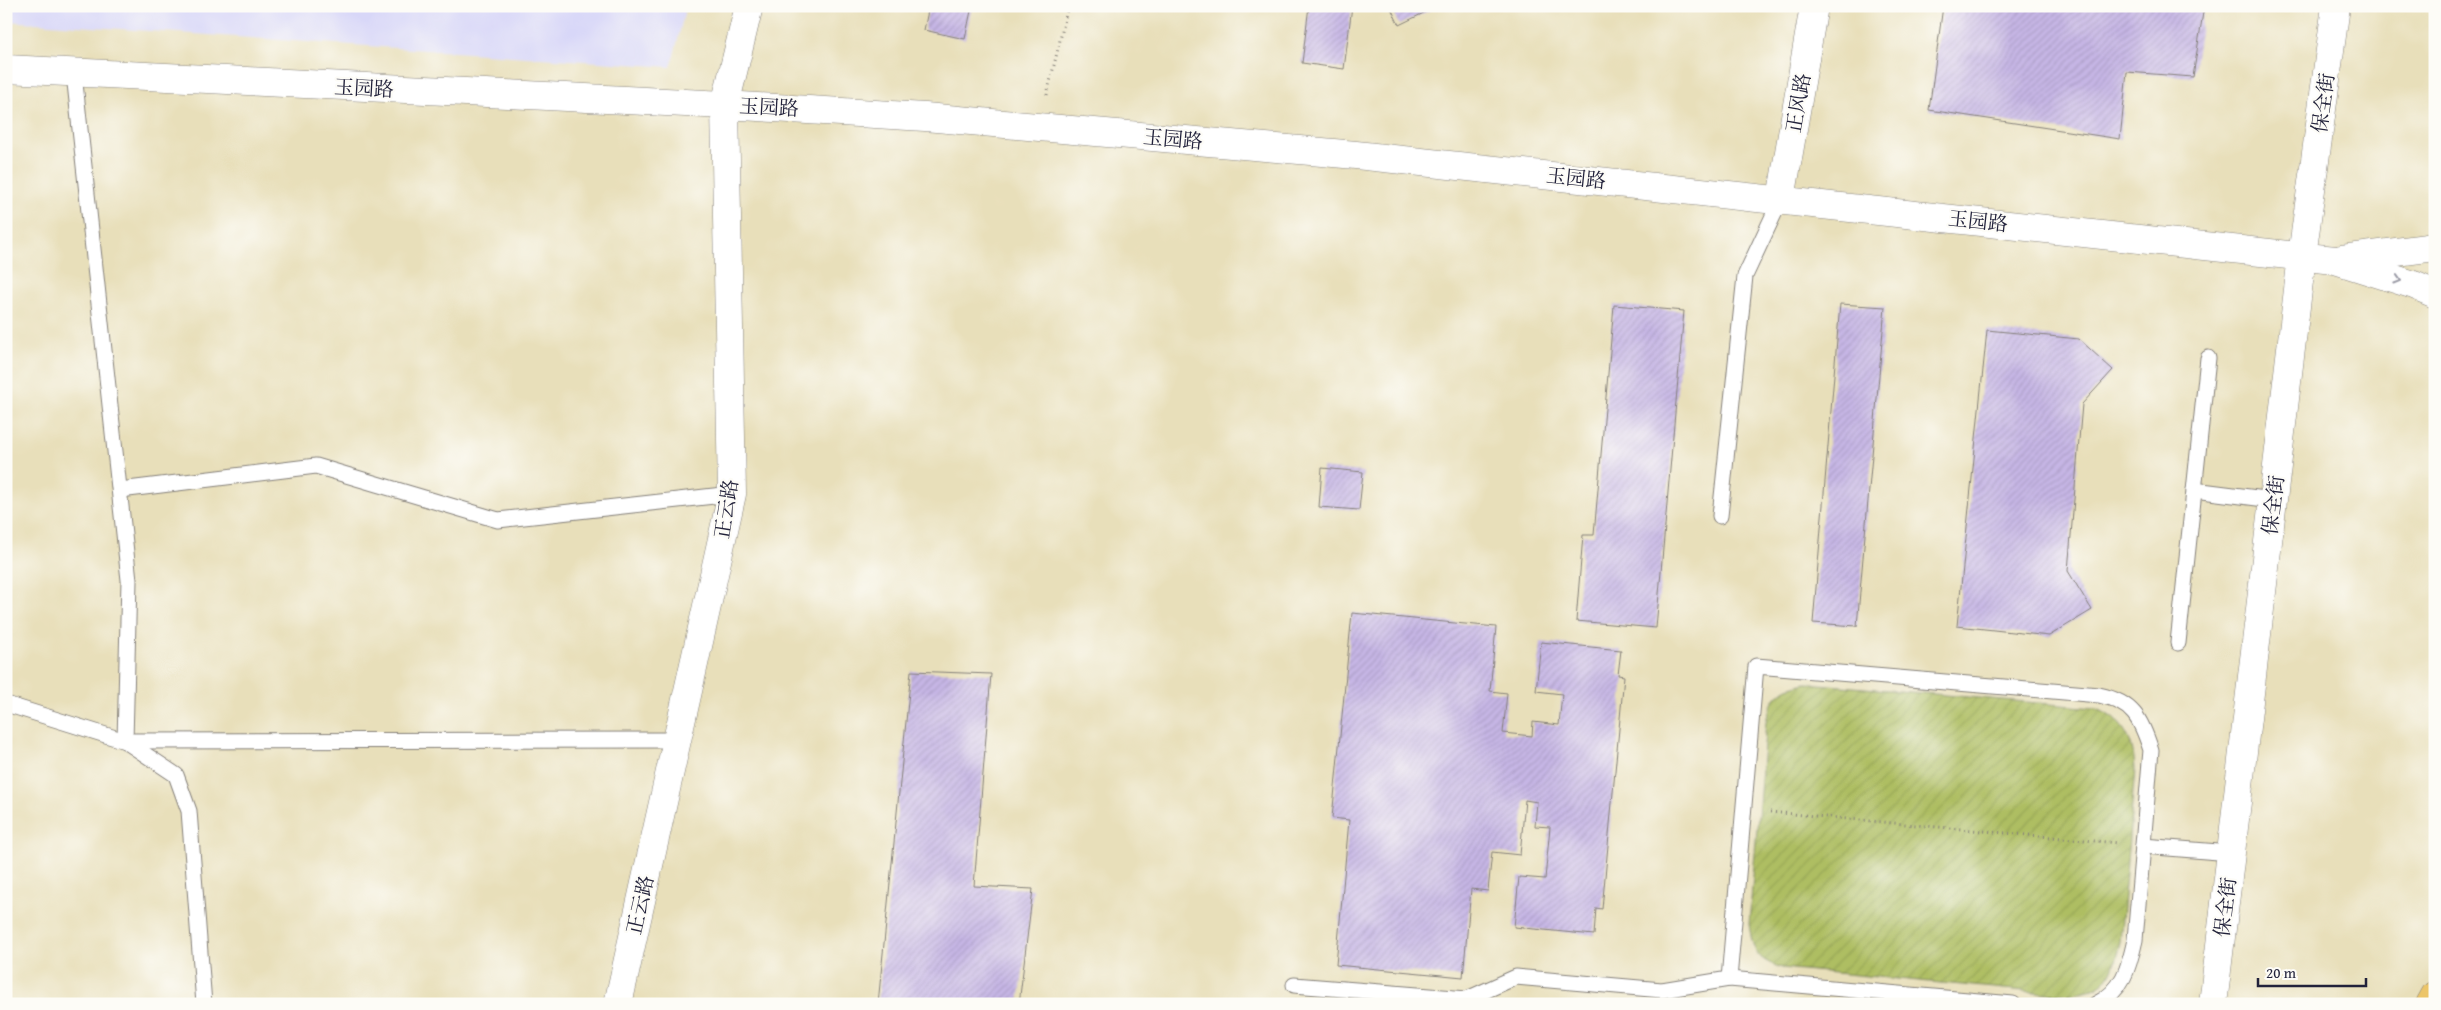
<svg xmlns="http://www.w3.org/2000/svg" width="2441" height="1010" viewBox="0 0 2441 1010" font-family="'Gentium Book Plus','Noto Serif SC',serif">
<defs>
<pattern id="garden-furrows" width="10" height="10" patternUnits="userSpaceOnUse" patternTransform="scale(1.25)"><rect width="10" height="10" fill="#aebe62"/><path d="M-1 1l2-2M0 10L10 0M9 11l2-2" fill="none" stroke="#95a356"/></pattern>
<pattern id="building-hatch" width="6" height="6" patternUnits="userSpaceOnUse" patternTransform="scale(1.25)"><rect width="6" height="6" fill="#c6b6e5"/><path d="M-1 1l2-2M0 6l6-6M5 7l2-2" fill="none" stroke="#aa9cc5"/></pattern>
</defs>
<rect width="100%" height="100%" fill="#fdfcf7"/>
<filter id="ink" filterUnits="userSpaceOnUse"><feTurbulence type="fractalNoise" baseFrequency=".02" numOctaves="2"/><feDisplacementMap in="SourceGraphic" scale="10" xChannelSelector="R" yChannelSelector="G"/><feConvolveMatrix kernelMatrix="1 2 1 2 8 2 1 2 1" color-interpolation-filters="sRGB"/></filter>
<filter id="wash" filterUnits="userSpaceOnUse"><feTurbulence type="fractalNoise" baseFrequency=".0096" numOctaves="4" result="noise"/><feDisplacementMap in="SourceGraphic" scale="20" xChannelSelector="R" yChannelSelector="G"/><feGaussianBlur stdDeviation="1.12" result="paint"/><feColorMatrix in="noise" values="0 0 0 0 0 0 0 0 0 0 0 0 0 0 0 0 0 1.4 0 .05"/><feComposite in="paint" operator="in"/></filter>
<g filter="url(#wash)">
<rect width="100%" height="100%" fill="#e8dfba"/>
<path fill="#d8d7f8" d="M 6,6 L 686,6 L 671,67 L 6,21 Z"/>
<path fill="url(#garden-furrows)" stroke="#68704e" d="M 1807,683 L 2095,708 C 2124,720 2133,738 2135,769 L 2120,942 C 2110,986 2102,992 2057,994 L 1782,968 C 1755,959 1753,951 1749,924 L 1766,721 C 1773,694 1781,688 1807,683 Z"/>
<g id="blocks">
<g fill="url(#building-hatch)">
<path d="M 929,6 L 972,6 L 965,39 L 924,30 Z"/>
<path d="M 1309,6 L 1352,6 L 1344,69 L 1302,63 Z"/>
<path d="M 1390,6 L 1438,6 L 1399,25 Z"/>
<path d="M 1943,6 L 2204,6 L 2193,77 L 2127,72 L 2120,139 L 1929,110 Z"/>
<path d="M 1840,304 L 1885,307 L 1857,626 L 1813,623 Z"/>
<path d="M 1614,305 L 1684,311 L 1656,628 L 1576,621 L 1583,535 L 1594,535 Z"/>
<path d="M 1987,330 L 2079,339 L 2113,370 L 2082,404 L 2068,571 L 2092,610 L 2049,636 L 1957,626 Z"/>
<path d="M 1322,468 L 1363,472 L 1359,510 L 1319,507 Z"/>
<path d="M 1352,613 L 1496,627 L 1490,691 L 1507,693 L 1503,733 L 1532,736 L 1533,722 L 1559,725 L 1562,694 L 1536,691 L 1541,642 L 1621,650 L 1618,675 L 1624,676 L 1602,909 L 1596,908 L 1594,935 L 1514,927 L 1519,877 L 1545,879 L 1550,827 L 1535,826 L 1537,802 L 1525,800 L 1520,855 L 1492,852 L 1488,891 L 1471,889 L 1463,977 L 1336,965 L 1349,820 L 1332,818 Z"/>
<path d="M 911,671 L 991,674 L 974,886 L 1033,889 L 1019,1004 L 878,1004 Z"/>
</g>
</g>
</g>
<g filter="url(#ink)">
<use href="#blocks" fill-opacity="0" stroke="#85807a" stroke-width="1"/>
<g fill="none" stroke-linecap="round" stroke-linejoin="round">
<defs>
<g id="service">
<path d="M 74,74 L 129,580 L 125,741 L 677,740"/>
<path d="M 120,490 L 316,466 L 498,520 L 732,494"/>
<path d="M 2194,490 L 2273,500"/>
<path d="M 1720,516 L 1745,276 L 1781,199"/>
<path d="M 2178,643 L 2208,358"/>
<path d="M 6,704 L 125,741 L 176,775 L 189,811 L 204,1004"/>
<path d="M 2143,846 L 2231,853"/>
<path d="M 1729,979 L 1756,666 L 2099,695 C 2133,702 2141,719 2151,750 L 2135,940 C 2129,967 2123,991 2096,1004"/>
<path d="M 1294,985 L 1467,999 L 1516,977 L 1662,990 L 1729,979 L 2013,1004"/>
</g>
<g id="minor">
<path d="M 6,69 L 725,105 L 925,117 L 1356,155 L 2335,260 L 2414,285 L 2435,294"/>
<path d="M 1781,199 L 1814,6"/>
<path d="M 2342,259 L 2435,247"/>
<path d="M 618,1004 L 732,494 L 725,105 L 749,6"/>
<path d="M 2213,1004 L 2302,256 L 2336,6"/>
</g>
<path id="primary" d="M 2430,1004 L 2435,995"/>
</defs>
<use href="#service" stroke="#85807a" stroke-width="17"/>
<use href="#minor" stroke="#85807a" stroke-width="29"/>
<use href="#primary" stroke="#85807a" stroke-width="29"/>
<g stroke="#85807a" stroke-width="3" stroke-dasharray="1 4" stroke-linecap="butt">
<path d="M 1047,95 L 1068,6"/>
<path d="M 1770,812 L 2118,843"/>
</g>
<use href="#service" stroke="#fff" stroke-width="15"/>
<use href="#minor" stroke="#fff" stroke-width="28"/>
<use href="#primary" stroke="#ecc569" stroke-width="28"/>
</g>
<defs><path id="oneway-chevron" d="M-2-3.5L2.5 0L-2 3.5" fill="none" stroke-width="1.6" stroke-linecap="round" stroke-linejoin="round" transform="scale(1.25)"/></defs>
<use stroke="#9c9ca7" href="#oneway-chevron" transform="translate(2398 280) rotate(17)"/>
</g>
<g text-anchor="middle" stroke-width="4.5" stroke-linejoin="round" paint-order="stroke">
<g font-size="20" fill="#22223b" stroke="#fdfcf7">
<text transform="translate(364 88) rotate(3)" y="7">玉园路</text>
<text transform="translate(1798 103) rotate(-80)" y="7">正风路</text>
<text transform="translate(2323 103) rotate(-82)" y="7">保全街</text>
<text transform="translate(769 107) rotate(3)" y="7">玉园路</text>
<text transform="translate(1173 139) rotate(5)" y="7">玉园路</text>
<text transform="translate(1576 178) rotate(6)" y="7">玉园路</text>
<text transform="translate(1978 221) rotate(6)" y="7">玉园路</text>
<text transform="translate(2273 505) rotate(-83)" y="7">保全街</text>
<text transform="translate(726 509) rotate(-81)" y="7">正云路</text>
<text transform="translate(640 905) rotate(-77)" y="7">正云路</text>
<text transform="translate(2225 907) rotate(-83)" y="7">保全街</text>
</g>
</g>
<rect width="2441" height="1010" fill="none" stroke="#fdfcf7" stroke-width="25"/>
<path d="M2258 978v8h108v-8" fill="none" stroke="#22223b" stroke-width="2.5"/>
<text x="2266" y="978" font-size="15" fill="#22223b" stroke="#fdfcf7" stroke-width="4" paint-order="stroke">20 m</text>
</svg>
